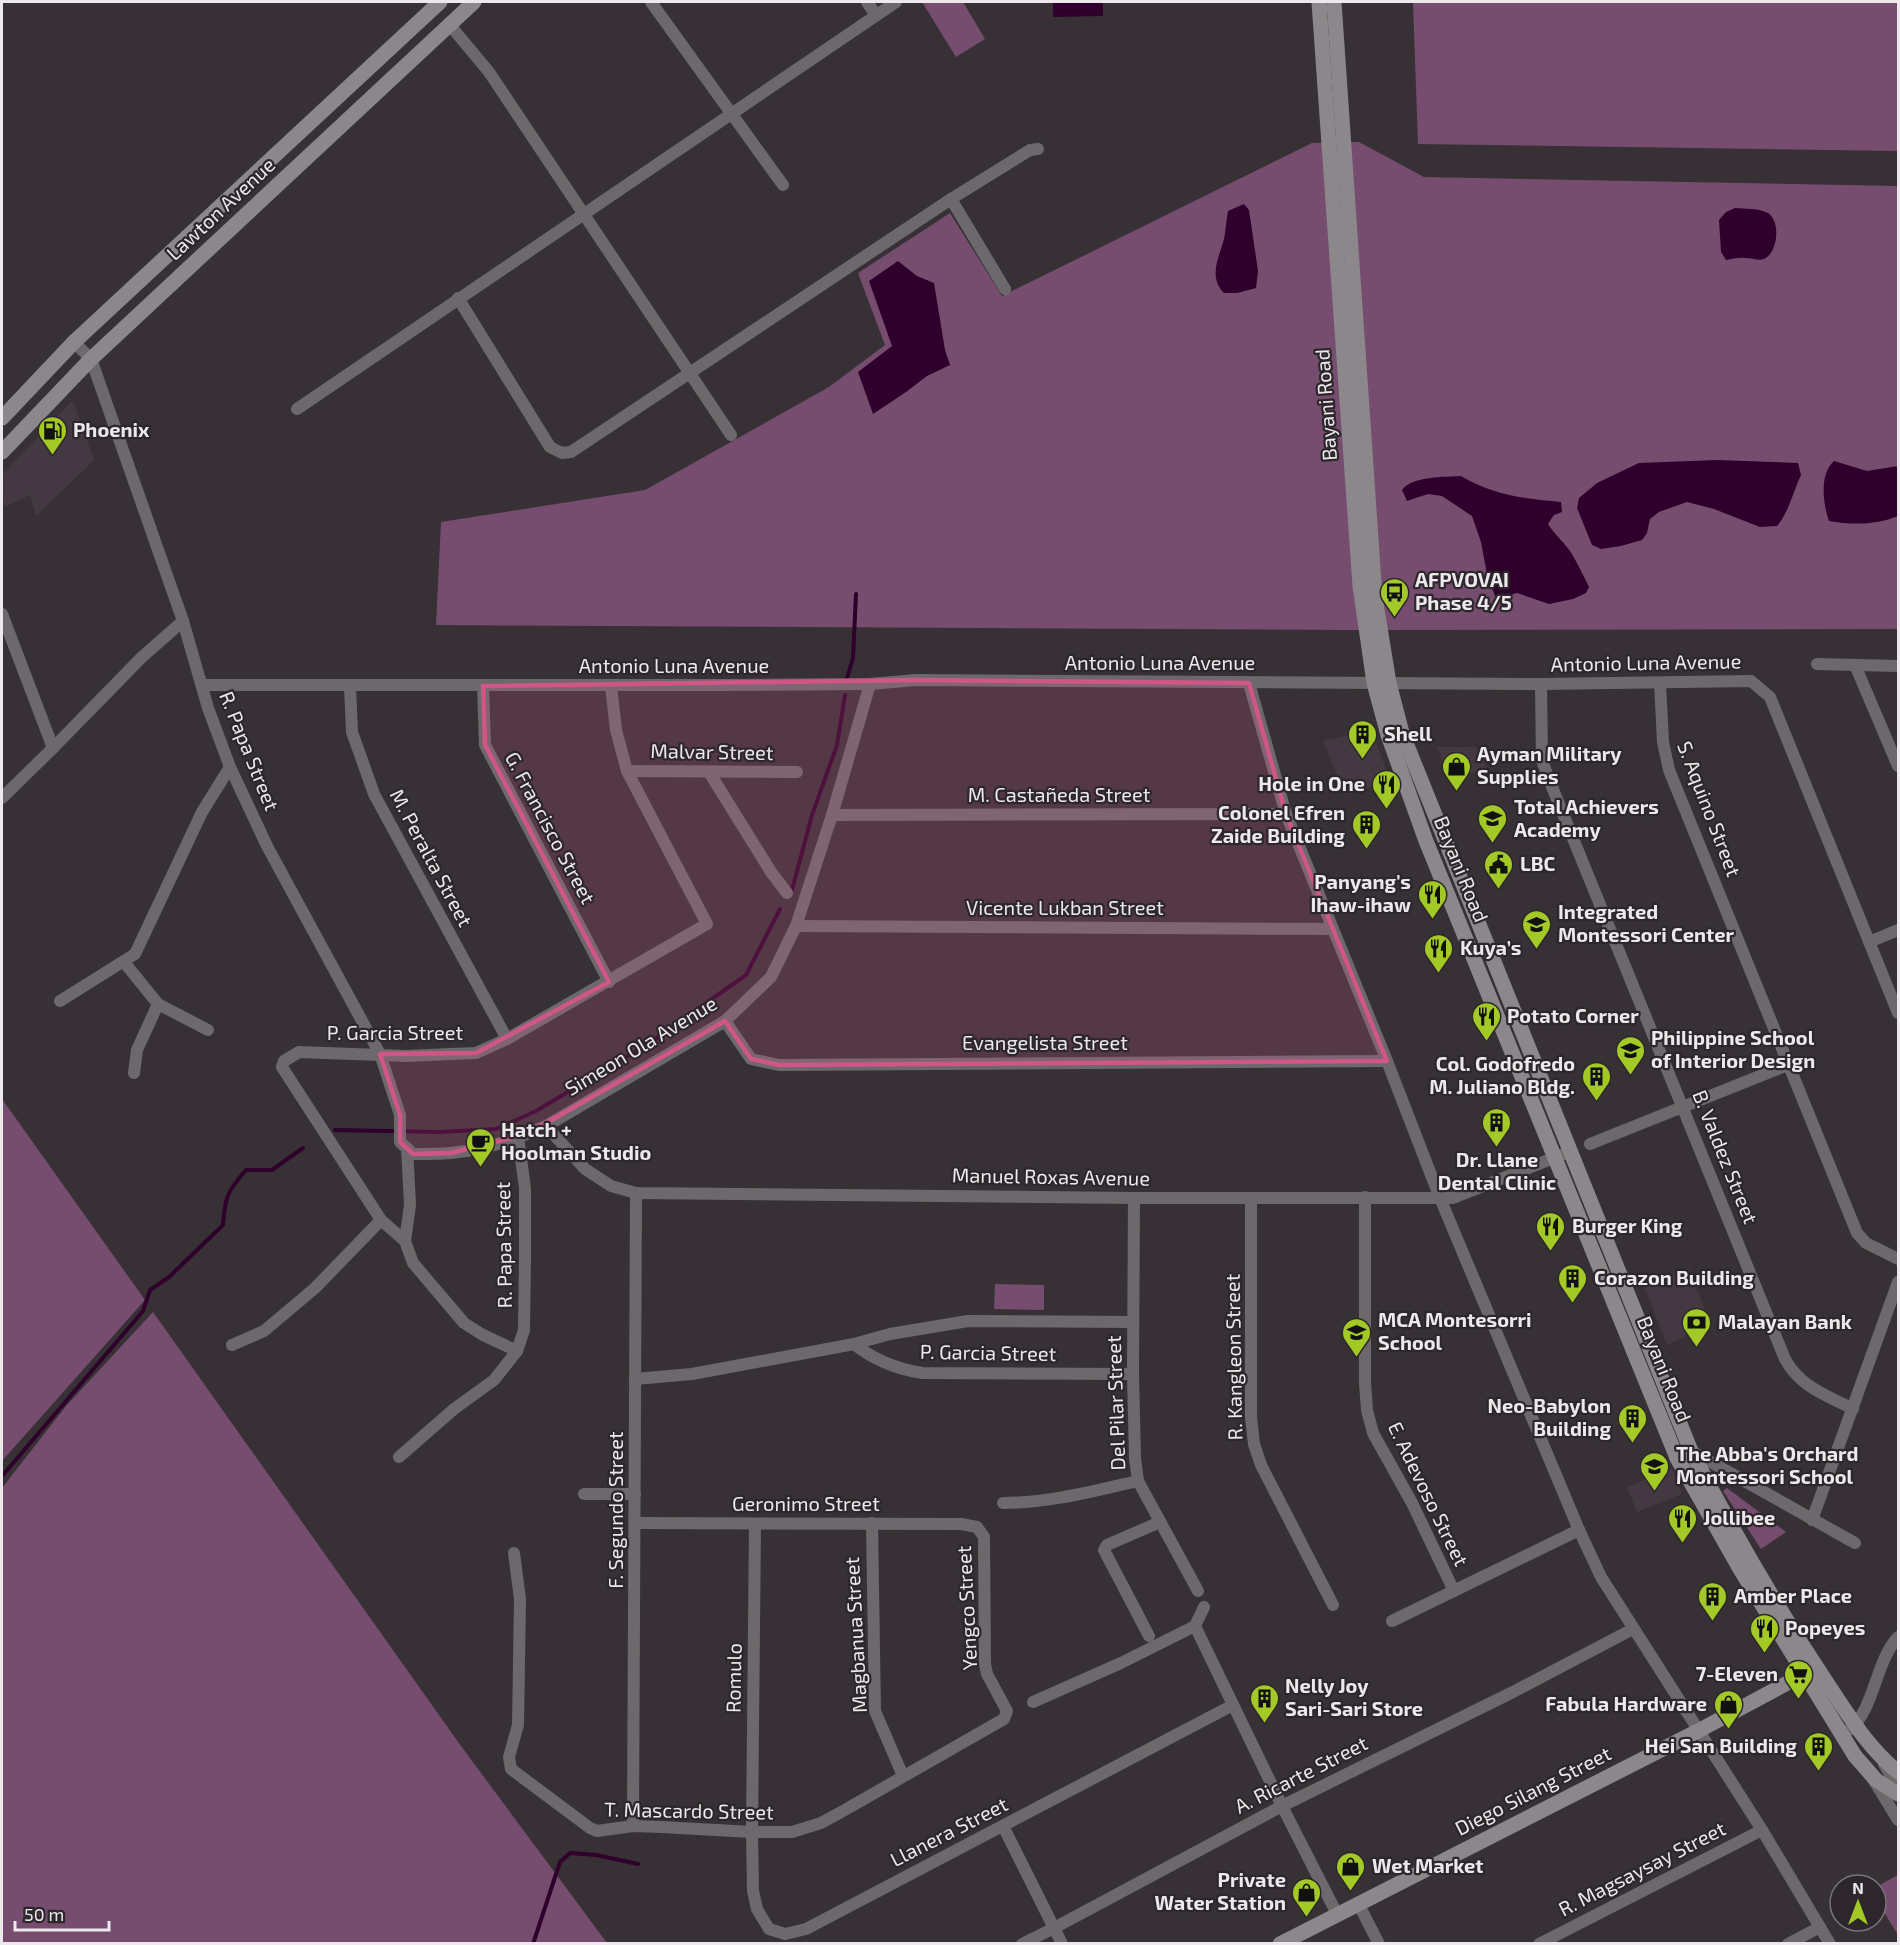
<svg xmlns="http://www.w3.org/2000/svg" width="1900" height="1945" viewBox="0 0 1900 1945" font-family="'Exo 2',sans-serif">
<rect width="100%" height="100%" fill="#373136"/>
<g fill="#443942">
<path d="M 73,400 L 94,460 L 36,516 L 30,495 L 5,507 L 2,496 L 2,475 Z"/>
<path d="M 1372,730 L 1390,781 L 1345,795 L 1323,741 Z"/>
<path d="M 1437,747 L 1476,747 L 1487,768 L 1451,781 Z"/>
<path d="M 1689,1268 L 1711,1325 L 1667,1345 L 1644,1286 Z"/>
<path d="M 1672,1469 L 1682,1494 L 1637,1512 L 1627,1487 Z"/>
</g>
<g fill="#764d6f">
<path d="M 922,2 L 963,2 L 985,39 L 956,57 Z"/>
<path d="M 1413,2 L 1898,2 L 1898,151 L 1418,144 Z"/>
<path d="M 1359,142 L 1424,177 L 1898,186 L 1898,629 L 1351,630 L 436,625 L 441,522 L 645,490 L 829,387 L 885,345 L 858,273 L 950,213 L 1002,296 L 1312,143 Z"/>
<path d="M 2,1099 L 145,1300 L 2,1461 Z"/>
<path d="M 995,1284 L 1044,1285 L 1044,1310 L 994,1309 Z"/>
<path d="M 153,1312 L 461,1746 L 607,1943 L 2,1943 L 2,1488 L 66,1406 Z"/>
<path d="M 1727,1488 L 1786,1532 L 1761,1549 L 1723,1491 Z"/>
<path d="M 1898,1875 L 1898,1935 L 1876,1899 L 1876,1887 Z"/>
</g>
<g fill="#2f002b">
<path d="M 1053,2 L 1103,2 L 1103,16 L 1053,17 Z"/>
<path d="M 1244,204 L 1249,210 L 1258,271 L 1256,288 L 1237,293 L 1224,293 C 1208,277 1219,257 1224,239 C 1226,230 1226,220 1228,211 Z"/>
<path d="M 1735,208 C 1745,209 1759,208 1768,213 C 1781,221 1778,253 1764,259 C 1758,261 1752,258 1745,258 C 1739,257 1732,259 1726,260 L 1721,252 L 1719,220 L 1726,212 Z"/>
<path d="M 898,261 L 917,276 L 934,283 L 945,350 L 950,365 L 927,376 L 906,392 L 873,414 L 858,372 L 892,346 L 869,281 Z"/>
<path d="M 1717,460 L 1798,463 L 1801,475 C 1793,492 1789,512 1777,526 L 1760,527 L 1714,509 L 1687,502 L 1659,512 L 1650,519 L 1647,533 L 1642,540 L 1621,546 L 1601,549 L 1592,545 L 1577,508 L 1579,498 L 1597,483 L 1639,463 Z"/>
<path d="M 1834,461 L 1867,471 L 1898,466 L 1898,516 C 1877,525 1851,525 1829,521 C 1823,504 1819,474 1834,461 Z"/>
<path d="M 1461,476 C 1493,495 1525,499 1561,502 L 1562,512 L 1554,515 L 1548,524 C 1554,534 1563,541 1570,551 C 1577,562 1583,575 1589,587 L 1586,593 L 1573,599 L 1549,604 L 1517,593 L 1503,597 L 1495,596 L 1487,574 L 1481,542 L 1472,516 L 1442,496 L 1428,494 L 1407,501 L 1402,490 C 1412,476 1445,477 1461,476 Z"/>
</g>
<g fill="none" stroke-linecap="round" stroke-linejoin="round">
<g stroke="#2f002b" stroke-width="4">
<path d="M 846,681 L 853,658 L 856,594"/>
<path d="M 792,890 L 812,815 L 837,745 L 845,695"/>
<path d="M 335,1130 L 439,1132 L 496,1129 L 536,1111 L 648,1044 L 746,975 L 780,909"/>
<path d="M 2,1476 L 143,1311 L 150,1290 L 169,1277 L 223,1225 C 225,1197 227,1192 246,1170 L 272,1170 L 303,1148"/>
<path d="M 533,1944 L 560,1862 L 570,1853 L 596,1855 L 638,1864"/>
</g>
<g stroke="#6c696c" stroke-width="12">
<path d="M 651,2 L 783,185"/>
<path d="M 867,2 L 876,15"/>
<path d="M 449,24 L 489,72 L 731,435"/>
<path d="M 951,199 L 1005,289"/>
<path d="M 458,298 L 550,447 L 562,453 L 571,452 L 951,199 L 1030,150 L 1038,149"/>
<path d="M 74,342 L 91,359 L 183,621 L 208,708 L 230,767 L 267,846 L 380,1054 L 400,1115 L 400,1142 L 413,1154 C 426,1154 439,1154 451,1153 C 483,1150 517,1139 546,1126 L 725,1021 L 771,977 L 796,926 L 832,815 L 870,684"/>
<path d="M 297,409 L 896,2"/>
<path d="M 2,614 L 53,748"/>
<path d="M 1817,664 L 1898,666"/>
<path d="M 1855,665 L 1898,766"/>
<path d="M 1249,683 L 1286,814 L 1387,1061 L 1440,1198 L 1579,1530 L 1601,1577 L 1762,1830 L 1830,1944"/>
<path d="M 1660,683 L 1663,742 L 1669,770 L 1857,1233 L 1866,1243 L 1898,1259"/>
<path d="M 1541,684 L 1542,760 L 1548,777 L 1785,1359 C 1800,1387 1826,1395 1853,1409"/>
<path d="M 202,685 L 724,685 L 870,684 L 916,680 L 1541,684 L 1751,681 L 1770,697 L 1898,1013"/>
<path d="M 350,686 L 352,732 L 374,794 L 507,1039"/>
<path d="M 483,686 L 485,745 L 609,982"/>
<path d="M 627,771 L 797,772"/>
<path d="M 709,772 L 771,872 L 787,893"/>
<path d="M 2,798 L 53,748 L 142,657 L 183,621"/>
<path d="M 832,815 L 1286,814"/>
<path d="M 796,926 L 1333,929"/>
<path d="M 1869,942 L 1898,930"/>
<path d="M 124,962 L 158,1004 L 137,1050 L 134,1073"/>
<path d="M 60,1001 L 135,954 L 202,812 L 230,767"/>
<path d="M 158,1004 L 208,1030"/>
<path d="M 725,1021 L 751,1059 L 779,1065 L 1387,1061"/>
<path d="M 546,1126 L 585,1169 L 611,1186 L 636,1193 L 1134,1198 L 1453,1198 L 1571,1151"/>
<path d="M 1590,1144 L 1790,1064"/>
<path d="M 1365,1197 L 1365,1383 L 1367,1410 L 1373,1433 L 1412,1503 L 1454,1591"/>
<path d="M 1134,1198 L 1133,1374 L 1135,1458 L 1138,1481 L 1198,1591"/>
<path d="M 1251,1198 L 1251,1417 L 1254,1444 L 1261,1465 L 1333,1605"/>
<path d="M 405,1241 L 410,1205 L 407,1148"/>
<path d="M 854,1344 C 874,1360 897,1369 922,1373 L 1133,1374"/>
<path d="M 232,1345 L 264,1331 L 315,1288 L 381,1220"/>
<path d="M 517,1351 L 483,1335 L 464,1323 L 413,1263 L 405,1241 L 381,1220 L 282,1067 L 284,1061 L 299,1052 L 406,1056 L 451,1054 L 476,1053 L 507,1039 L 707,924 L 627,771 L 616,730 L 611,686"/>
<path d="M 635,1379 L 692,1374 L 854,1344 L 890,1334 L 968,1321 L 1133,1322"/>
<path d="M 399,1457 L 454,1409 L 494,1380 L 517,1351 L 524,1330 L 525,1258 L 525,1188 L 518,1137"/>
<path d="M 1677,1458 L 1691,1451 L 1855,1543"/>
<path d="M 584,1494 L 635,1494"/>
<path d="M 1003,1503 C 1050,1503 1093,1491 1138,1481"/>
<path d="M 1812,1520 L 1898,1282"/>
<path d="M 872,1523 L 875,1711 L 903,1776"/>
<path d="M 755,1524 L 752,1832 L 753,1891 L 757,1909 L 769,1929 L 785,1934 L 806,1929 L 1233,1705"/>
<path d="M 514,1553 L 520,1599 L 518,1725 L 509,1757 L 511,1769 L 590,1828 L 597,1831 L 633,1826 L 661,1827 L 752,1832 L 792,1832 L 821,1823 L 843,1811 L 1004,1719 L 1007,1711 L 987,1674 L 985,1664 L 984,1537 L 977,1527 L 961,1524 L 635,1523"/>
<path d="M 1204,1607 L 1195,1626 L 1282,1806 L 1337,1914"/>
<path d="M 1392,1621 L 1579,1530"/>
<path d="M 1149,1636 L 1104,1550 L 1107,1545 L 1160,1522"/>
<path d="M 1033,1702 L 1121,1663 L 1195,1626"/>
<path d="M 1849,1730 C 1875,1709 1875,1662 1898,1637"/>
<path d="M 1884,1764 L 1898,1788"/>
<path d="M 1873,1779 L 1898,1820"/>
<path d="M 633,1826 L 636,1193"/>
<path d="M 1003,1826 L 1062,1944"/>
<path d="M 1358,1903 L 1379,1944"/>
<path d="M 1022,1944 L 1054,1928 L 1282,1806 L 1511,1693 L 1633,1629"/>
<path d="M 1539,1944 L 1762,1830"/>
<path d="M 1788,1944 L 1820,1927"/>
</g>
<g stroke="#8c878b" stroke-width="15">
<path d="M 1319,2 L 1360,586 L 1374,683 L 1388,735 L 1426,841 L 1677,1458 L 1740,1569 L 1855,1756 L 1876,1780 L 1898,1794"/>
<path d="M 1334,2 L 1375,597 L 1389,683 L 1402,733 L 1691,1451 C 1732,1530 1776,1606 1825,1680 C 1847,1713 1867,1747 1898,1772"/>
<path d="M 2,418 L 74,342 L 440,2"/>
<path d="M 2,452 L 91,359 L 474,2"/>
<path d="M 1280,1944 L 1698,1731 L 1804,1674"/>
</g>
</g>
<path fill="#cf5686" fill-opacity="0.2" stroke="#cf5686" stroke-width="4.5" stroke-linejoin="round" d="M 916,680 L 1249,683 L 1286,814 L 1387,1061 L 779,1065 L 751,1059 L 725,1021 L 527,1134 L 451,1153 L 413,1154 L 400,1142 L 400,1115 L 380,1054 L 476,1053 L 609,982 L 485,745 L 483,686 Z"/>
<defs>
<symbol id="fuel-pin" viewBox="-11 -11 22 30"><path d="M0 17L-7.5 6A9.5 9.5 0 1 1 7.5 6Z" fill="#a3c926" stroke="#2d272c"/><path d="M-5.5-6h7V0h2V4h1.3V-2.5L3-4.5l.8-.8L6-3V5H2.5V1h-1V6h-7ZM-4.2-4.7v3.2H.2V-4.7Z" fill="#111"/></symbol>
<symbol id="bus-pin" viewBox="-11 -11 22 30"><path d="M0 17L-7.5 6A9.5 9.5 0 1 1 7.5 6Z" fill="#a3c926" stroke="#2d272c"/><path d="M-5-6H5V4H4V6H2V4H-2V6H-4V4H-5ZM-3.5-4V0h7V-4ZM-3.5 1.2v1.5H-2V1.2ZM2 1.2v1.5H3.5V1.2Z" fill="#111"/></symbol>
<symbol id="building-pin" viewBox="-11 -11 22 30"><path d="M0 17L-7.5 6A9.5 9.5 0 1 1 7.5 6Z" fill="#a3c926" stroke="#2d272c"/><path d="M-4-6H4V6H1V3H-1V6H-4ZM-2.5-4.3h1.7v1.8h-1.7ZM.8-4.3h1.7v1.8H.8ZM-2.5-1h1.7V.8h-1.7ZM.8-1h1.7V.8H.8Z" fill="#111"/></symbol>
<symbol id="shop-pin" viewBox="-11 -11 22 30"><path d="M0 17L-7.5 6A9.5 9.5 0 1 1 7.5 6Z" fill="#a3c926" stroke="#2d272c"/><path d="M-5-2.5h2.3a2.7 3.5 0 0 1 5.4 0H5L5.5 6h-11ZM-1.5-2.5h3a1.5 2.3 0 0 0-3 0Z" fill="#111"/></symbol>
<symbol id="restaurant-pin" viewBox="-11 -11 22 30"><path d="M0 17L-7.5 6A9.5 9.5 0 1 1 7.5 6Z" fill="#a3c926" stroke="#2d272c"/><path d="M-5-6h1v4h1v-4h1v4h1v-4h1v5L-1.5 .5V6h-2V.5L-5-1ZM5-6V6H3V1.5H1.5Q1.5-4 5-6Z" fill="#111"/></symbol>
<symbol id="school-pin" viewBox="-11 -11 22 30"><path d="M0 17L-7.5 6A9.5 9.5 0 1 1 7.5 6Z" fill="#a3c926" stroke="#2d272c"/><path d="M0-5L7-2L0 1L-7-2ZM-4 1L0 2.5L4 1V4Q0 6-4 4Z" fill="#111"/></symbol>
<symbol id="civic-pin" viewBox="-11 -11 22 30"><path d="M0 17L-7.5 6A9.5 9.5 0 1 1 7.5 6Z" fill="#a3c926" stroke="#2d272c"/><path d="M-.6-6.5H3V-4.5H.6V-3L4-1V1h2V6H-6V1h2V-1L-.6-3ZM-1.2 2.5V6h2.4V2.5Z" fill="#111"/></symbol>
<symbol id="cafe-pin" viewBox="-11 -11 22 30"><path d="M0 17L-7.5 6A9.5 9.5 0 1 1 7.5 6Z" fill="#a3c926" stroke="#2d272c"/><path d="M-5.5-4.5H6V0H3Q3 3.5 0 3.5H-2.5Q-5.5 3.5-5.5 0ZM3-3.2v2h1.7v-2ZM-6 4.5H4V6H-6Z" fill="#111"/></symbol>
<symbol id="bank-pin" viewBox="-11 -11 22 30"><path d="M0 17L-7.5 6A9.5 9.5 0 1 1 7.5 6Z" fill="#a3c926" stroke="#2d272c"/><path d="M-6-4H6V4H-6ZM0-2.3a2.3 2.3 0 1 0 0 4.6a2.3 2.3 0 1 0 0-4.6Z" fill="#111"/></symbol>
<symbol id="supermarket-pin" viewBox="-11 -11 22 30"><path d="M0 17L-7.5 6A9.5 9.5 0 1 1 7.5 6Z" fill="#a3c926" stroke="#2d272c"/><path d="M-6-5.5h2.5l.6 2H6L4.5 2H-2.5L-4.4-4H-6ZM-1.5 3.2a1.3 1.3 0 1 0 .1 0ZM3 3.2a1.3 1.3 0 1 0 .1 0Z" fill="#111"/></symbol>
</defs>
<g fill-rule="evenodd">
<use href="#fuel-pin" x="36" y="414" width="33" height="45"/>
<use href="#bus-pin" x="1378" y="576" width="33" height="45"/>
<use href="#building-pin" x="1346" y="718" width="33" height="45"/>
<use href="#shop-pin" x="1440" y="750" width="33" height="45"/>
<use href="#restaurant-pin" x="1370" y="768" width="33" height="45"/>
<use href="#school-pin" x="1476" y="802" width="33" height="45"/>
<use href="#building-pin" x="1350" y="808" width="33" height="45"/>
<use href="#civic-pin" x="1482" y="848" width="33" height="45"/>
<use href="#restaurant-pin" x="1416" y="878" width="33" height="45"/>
<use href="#school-pin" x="1520" y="908" width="33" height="45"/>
<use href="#restaurant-pin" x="1422" y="932" width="33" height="45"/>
<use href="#restaurant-pin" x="1470" y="1000" width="33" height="45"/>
<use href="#school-pin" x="1614" y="1034" width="33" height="45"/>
<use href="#building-pin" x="1580" y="1060" width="33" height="45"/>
<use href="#building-pin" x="1480" y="1106" width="33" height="45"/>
<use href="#cafe-pin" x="464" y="1126" width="33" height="45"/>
<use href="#restaurant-pin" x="1534" y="1210" width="33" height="45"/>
<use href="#building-pin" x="1556" y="1262" width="33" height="45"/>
<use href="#bank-pin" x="1680" y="1306" width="33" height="45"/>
<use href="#school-pin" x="1340" y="1316" width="33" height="45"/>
<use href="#building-pin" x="1616" y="1402" width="33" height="45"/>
<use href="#school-pin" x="1638" y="1450" width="33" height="45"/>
<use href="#restaurant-pin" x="1666" y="1502" width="33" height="45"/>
<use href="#building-pin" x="1696" y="1580" width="33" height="45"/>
<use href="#restaurant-pin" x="1748" y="1612" width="33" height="45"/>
<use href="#supermarket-pin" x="1782" y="1658" width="33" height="45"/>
<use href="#building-pin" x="1248" y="1682" width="33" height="45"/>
<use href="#shop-pin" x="1712" y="1688" width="33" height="45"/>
<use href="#building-pin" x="1802" y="1730" width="33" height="45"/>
<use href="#shop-pin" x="1334" y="1850" width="33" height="45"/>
<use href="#shop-pin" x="1290" y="1876" width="33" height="45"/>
</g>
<g text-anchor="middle" stroke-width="4.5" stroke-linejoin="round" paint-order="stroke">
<g font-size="20" fill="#ece8eb" stroke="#2d272c">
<text transform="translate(221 209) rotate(-43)" y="7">Lawton Avenue</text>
<text transform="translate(1326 405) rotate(-94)" y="7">Bayani Road</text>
<text x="1160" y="670">Antonio Luna Avenue</text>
<text transform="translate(1646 663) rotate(-1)" y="7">Antonio Luna Avenue</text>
<text x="674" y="673">Antonio Luna Avenue</text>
<text transform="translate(249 751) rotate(68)" y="7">R. Papa Street</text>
<text transform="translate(712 752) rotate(1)" y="7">Malvar Street</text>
<text x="1059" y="802">M. Castañeda Street</text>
<text transform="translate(1709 809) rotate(69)" y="7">S. Aquino Street</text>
<text transform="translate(550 828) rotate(62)" y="7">G. Francisco Street</text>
<text transform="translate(431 858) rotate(62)" y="7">M. Peralta Street</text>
<text transform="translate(1461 869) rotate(68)" y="7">Bayani Road</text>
<text x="1065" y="915">Vicente Lukban Street</text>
<text x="395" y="1040">P. Garcia Street</text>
<text x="1045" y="1050">Evangelista Street</text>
<text transform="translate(641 1046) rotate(-31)" y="7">Simeon Ola Avenue</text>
<text transform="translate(1725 1157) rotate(68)" y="7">B. Valdez Street</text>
<text transform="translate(1051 1177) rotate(1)" y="7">Manuel Roxas Avenue</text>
<text transform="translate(504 1245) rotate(-91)" y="7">R. Papa Street</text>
<text transform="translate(988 1353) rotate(1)" y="7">P. Garcia Street</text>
<text transform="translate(1234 1357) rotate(-91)" y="7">R. Kangleon Street</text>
<text transform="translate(1664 1369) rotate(68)" y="7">Bayani Road</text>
<text transform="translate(1116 1403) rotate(-92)" y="7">Del Pilar Street</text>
<text transform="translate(1428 1494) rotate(64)" y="7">E. Adevoso Street</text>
<text x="806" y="1511">Geronimo Street</text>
<text transform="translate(616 1510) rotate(-90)" y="7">F. Segundo Street</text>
<text transform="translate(967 1608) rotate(-93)" y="7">Yengco Street</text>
<text transform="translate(856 1635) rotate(-93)" y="7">Magbanua Street</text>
<text transform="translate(734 1678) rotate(-89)" y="7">Romulo</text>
<text transform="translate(1301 1775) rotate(-27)" y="7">A. Ricarte Street</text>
<text transform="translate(1533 1791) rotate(-27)" y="7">Diego Silang Street</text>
<text transform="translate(689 1811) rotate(1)" y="7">T. Mascardo Street</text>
<text transform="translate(949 1832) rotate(-27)" y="7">Llanera Street</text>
<text transform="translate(1642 1869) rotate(-27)" y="7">R. Magsaysay Street</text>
</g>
<g font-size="20" font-weight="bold" fill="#ece8eb" stroke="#2d272c" text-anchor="start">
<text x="73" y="437">Phoenix</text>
<text x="1415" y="587">AFPVOVAI<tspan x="1415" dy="23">Phase 4/5</tspan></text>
<text x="1384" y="741">Shell</text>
<text x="1477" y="761">Ayman Military<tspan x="1477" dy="23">Supplies</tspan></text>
<text x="1365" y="791" text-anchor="end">Hole in One</text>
<text x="1514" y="814">Total Achievers<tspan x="1514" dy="23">Academy</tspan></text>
<text x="1345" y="820" text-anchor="end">Colonel Efren<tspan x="1345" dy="23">Zaide Building</tspan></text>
<text x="1520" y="871">LBC</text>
<text x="1411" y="889" text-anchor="end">Panyang's<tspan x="1411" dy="23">Ihaw-ihaw</tspan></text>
<text x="1558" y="919">Integrated<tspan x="1558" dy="23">Montessori Center</tspan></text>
<text x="1460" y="955">Kuya’s</text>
<text x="1507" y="1023">Potato Corner</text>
<text x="1651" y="1045">Philippine School<tspan x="1651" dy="23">of Interior Design</tspan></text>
<text x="1575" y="1071" text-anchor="end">Col. Godofredo<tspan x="1575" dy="23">M. Juliano Bldg.</tspan></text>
<text x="501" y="1137">Hatch +<tspan x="501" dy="23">Hoolman Studio</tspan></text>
<text x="1497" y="1167" text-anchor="middle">Dr. Llane<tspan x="1497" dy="23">Dental Clinic</tspan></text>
<text x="1572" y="1233">Burger King</text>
<text x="1594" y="1285">Corazon Building</text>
<text x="1378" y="1327">MCA Montesorri<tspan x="1378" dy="23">School</tspan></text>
<text x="1718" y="1329">Malayan Bank</text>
<text x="1611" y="1413" text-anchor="end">Neo-Babylon<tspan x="1611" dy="23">Building</tspan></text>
<text x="1676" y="1461">The Abba's Orchard<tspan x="1676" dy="23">Montessori School</tspan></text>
<text x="1703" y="1525">Jollibee</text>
<text x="1734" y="1603">Amber Place</text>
<text x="1785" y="1635">Popeyes</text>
<text x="1778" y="1681" text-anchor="end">7-Eleven</text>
<text x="1285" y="1693">Nelly Joy<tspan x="1285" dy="23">Sari-Sari Store</tspan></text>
<text x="1707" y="1711" text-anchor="end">Fabula Hardware</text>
<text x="1797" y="1753" text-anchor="end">Hei San Building</text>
<text x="1372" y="1873">Wet Market</text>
<text x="1286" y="1887" text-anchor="end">Private<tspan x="1286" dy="23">Water Station</tspan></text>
</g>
</g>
<rect width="1900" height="1945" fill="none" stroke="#ece8eb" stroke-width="6"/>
<g transform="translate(1858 1903)"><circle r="28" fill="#2d272c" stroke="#797478" stroke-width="1.5"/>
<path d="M0-4.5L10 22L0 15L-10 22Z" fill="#a3c926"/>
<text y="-9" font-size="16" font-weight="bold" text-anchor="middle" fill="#ece8eb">N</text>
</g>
<path d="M15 1921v9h94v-9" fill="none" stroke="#ece8eb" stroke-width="3"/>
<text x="24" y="1921" font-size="18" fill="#ece8eb" stroke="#2d272c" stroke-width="4.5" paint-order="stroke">50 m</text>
</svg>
